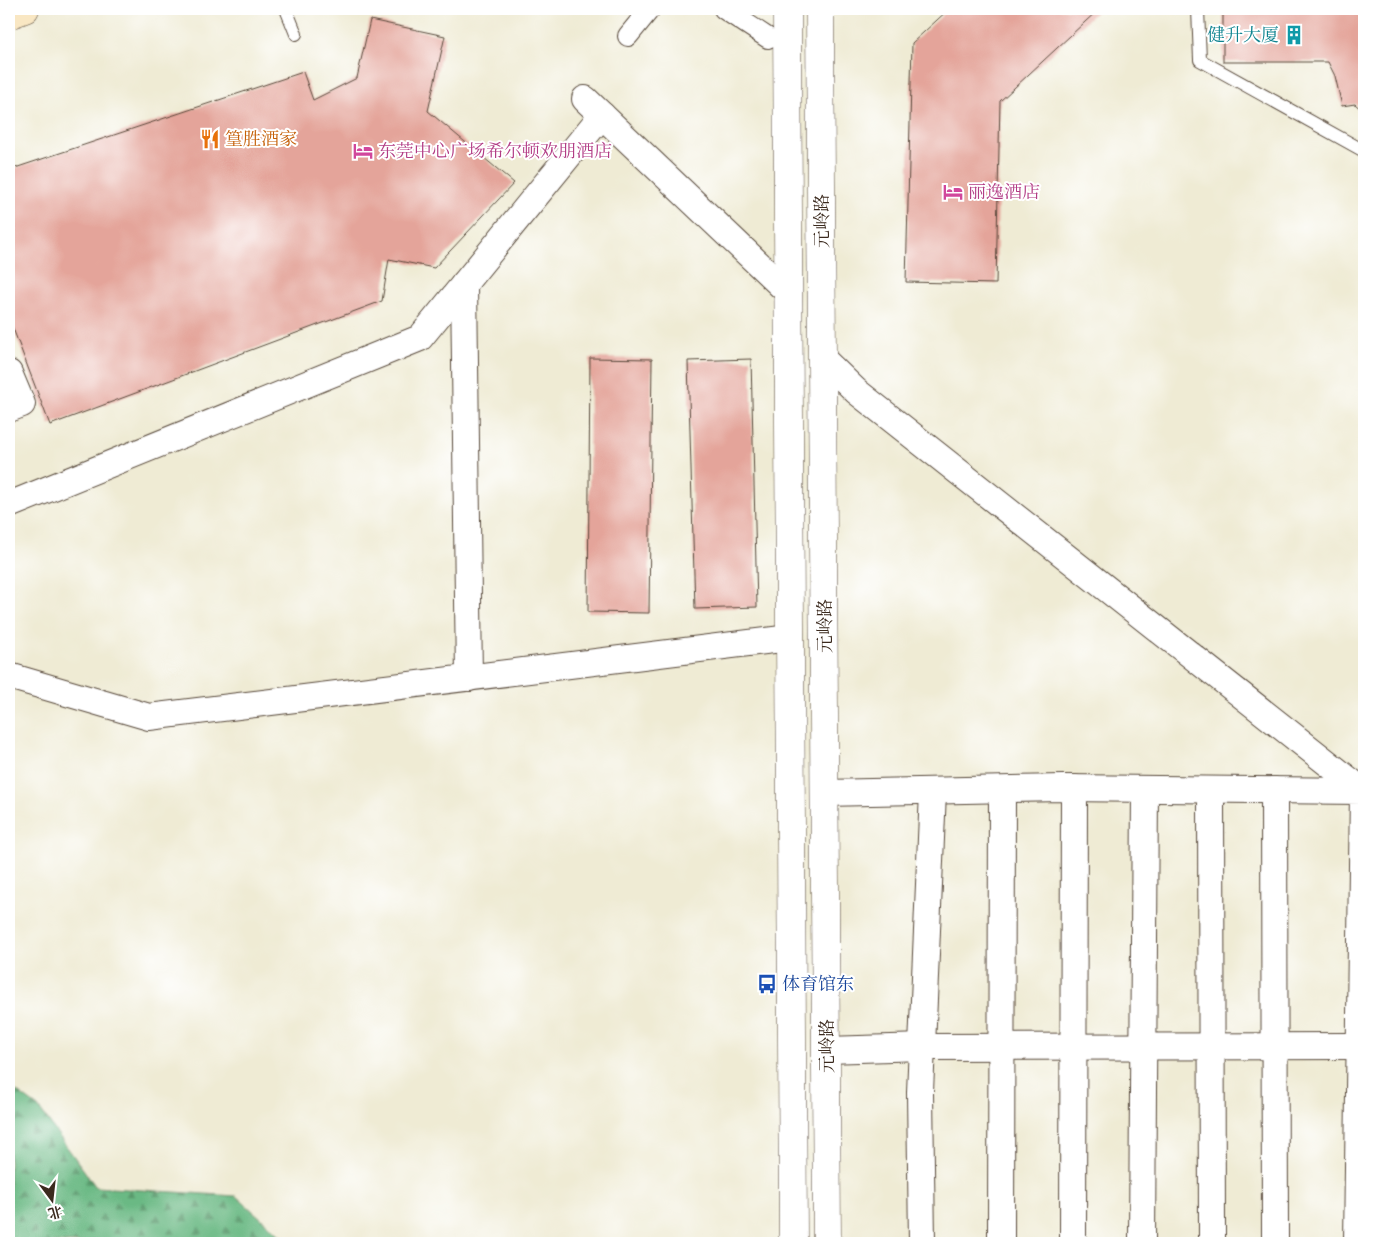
<svg xmlns="http://www.w3.org/2000/svg" width="1373" height="1252" viewBox="0 0 1373 1252" font-family="'Old Standard TT','Noto Serif SC',serif">
<defs>
<pattern id="forest-firs" width="22" height="20" patternUnits="userSpaceOnUse" patternTransform="scale(1.25)"><rect width="22" height="20" fill="#6ab984"/><path d="M5 1l3.5 6h-7zM16 11l3.5 6h-7z" fill="#58976b"/></pattern>
</defs>
<rect width="100%" height="100%" fill="#fff"/>
<filter id="ink" filterUnits="userSpaceOnUse"><feTurbulence type="fractalNoise" baseFrequency=".02" numOctaves="2"/><feDisplacementMap in="SourceGraphic" scale="10" xChannelSelector="R" yChannelSelector="G"/><feConvolveMatrix kernelMatrix="1 2 1 2 8 2 1 2 1" color-interpolation-filters="sRGB"/></filter>
<filter id="wash" filterUnits="userSpaceOnUse"><feTurbulence type="fractalNoise" baseFrequency=".0096" numOctaves="4" result="noise"/><feDisplacementMap in="SourceGraphic" scale="20" xChannelSelector="R" yChannelSelector="G"/><feGaussianBlur stdDeviation="1.12" result="paint"/><feColorMatrix in="noise" values="0 0 0 0 0 0 0 0 0 0 0 0 0 0 0 0 0 1.4 0 .05"/><feComposite in="paint" operator="in"/></filter>
<g filter="url(#wash)">
<rect width="100%" height="100%" fill="#efebd4"/>
<path fill="url(#forest-firs)" stroke="#527251" d="M 9,1086 L 38,1107 L 96,1187 L 236,1196 L 289,1243 L 9,1243 Z"/>
<g id="blocks">
<g fill="#e4a49a">
<path d="M 949,9 L 1099,9 L 1000,101 L 996,284 L 906,282 L 912,43 Z"/>
<path d="M 1223,9 L 1364,9 L 1364,112 L 1355,104 L 1342,106 L 1335,76 L 1328,62 L 1223,62 Z"/>
<path d="M 370,20 L 445,36 L 428,111 L 514,183 L 434,268 L 389,259 L 382,301 L 50,425 L 9,318 L 9,170 L 303,72 L 313,100 L 357,78 Z"/>
<path d="M 590,358 L 652,359 L 649,613 L 588,612 Z"/>
<path d="M 751,359 L 757,607 L 695,609 L 688,361 Z"/>
</g>
</g>
</g>
<g filter="url(#ink)">
<use href="#blocks" fill-opacity="0" stroke="#564739" stroke-width="1"/>
<g fill="none" stroke-linecap="round" stroke-linejoin="round">
<defs>
<g id="service">
<path d="M 286,9 L 296,34"/>
<path d="M 1198,9 L 1200,60 L 1364,151"/>
</g>
<g id="pedestrian">
<path d="M 724,9 L 768,38"/>
<path d="M 628,36 L 650,9"/>
</g>
<g id="minor">
<path d="M 585,99 L 788,292"/>
<path d="M 464,284 L 469,678"/>
<path d="M 823,359 L 856,391 L 1363,791"/>
<path d="M 9,373 L 22,404 L 9,409"/>
<path d="M 9,505 L 420,338 L 602,115"/>
<path d="M 9,676 L 149,717 L 790,638"/>
<path d="M 1211,790 L 1212,1243"/>
<path d="M 1274,790 L 1275,1243"/>
<path d="M 824,793 L 1063,788 L 1363,791 L 1357,1243"/>
<path d="M 827,1050 L 923,1047 L 1359,1046"/>
<path d="M 922,1243 L 920,1092 L 933,792"/>
<path d="M 1001,1243 L 1002,790"/>
<path d="M 1073,1243 L 1074,788"/>
<path d="M 1142,1243 L 1145,789"/>
</g>
<g id="tertiary">
<path d="M 787,9 L 793,1243"/>
<path d="M 820,9 L 827,1243"/>
</g>
<path id="secondary" d="M 9,15 L 25,9"/>
</defs>
<use href="#service" stroke="#564739" stroke-width="14"/>
<use href="#pedestrian" stroke="#564739" stroke-width="22"/>
<use href="#minor" stroke="#564739" stroke-width="28"/>
<use href="#tertiary" stroke="#564739" stroke-width="29"/>
<use href="#secondary" stroke="#564739" stroke-width="29"/>
<use href="#service" stroke="#fff" stroke-width="12"/>
<use href="#pedestrian" stroke="#fff" stroke-width="20"/>
<use href="#minor" stroke="#fff" stroke-width="26"/>
<use href="#tertiary" stroke="#fff" stroke-width="28"/>
<use href="#secondary" stroke="#f9e7c3" stroke-width="28"/>
</g>
</g>
<defs>
<symbol id="building-bare" viewBox="-9 -9 18 18"><path d="M-4-6H4V6H1V3H-1V6H-4ZM-2.5-4.3h1.7v1.8h-1.7ZM.8-4.3h1.7v1.8H.8ZM-2.5-1h1.7V.8h-1.7ZM.8-1h1.7V.8H.8Z" fill="#0f9aa8" stroke="#fff" stroke-width="2.5" paint-order="stroke"/></symbol>
<symbol id="restaurant-bare" viewBox="-9 -9 18 18"><path d="M-5-6h1v4h1v-4h1v4h1v-4h1v5L-1.5 .5V6h-2V.5L-5-1ZM5-6V6H3V1.5H1.5Q1.5-4 5-6Z" fill="#e8710a" stroke="#fff" stroke-width="2.5" paint-order="stroke"/></symbol>
<symbol id="hotel-bare" viewBox="-9 -9 18 18"><path d="M-6-4.5h1.5V1H6V5H4.5V3h-9V5H-6ZM-4 0a1.8 1.8 0 1 1 3.6 0ZM.5 0V-2.5h3Q6-2.5 6 0Z" fill="#d1479c" stroke="#fff" stroke-width="2.5" paint-order="stroke"/></symbol>
<symbol id="bus-bare" viewBox="-9 -9 18 18"><path d="M-5-6H5V4H4V6H2V4H-2V6H-4V4H-5ZM-3.5-4V0h7V-4ZM-3.5 1.2v1.5H-2V1.2ZM2 1.2v1.5H3.5V1.2Z" fill="#1a4fb4" stroke="#fff" stroke-width="2.5" paint-order="stroke"/></symbol>
</defs>
<g fill-rule="evenodd">
<use href="#building-bare" x="1280" y="21" width="28" height="28"/>
<use href="#restaurant-bare" x="196" y="125" width="28" height="28"/>
<use href="#hotel-bare" x="349" y="137" width="28" height="28"/>
<use href="#hotel-bare" x="939" y="178" width="28" height="28"/>
<use href="#bus-bare" x="753" y="970" width="28" height="28"/>
</g>
<g text-anchor="middle" stroke-width="4" stroke-linejoin="round" paint-order="stroke">
<g font-size="18" fill="#0d838f" stroke="#fff" text-anchor="end">
<text x="1279" y="41">健升大厦</text>
</g>
<g font-size="18" fill="#c56008" stroke="#fff" text-anchor="start">
<text x="225" y="145">篁胜酒家</text>
</g>
<g font-size="18" fill="#b23c85" stroke="#fff" text-anchor="start">
<text x="378" y="157">东莞中心广场希尔顿欢朋酒店</text>
<text x="968" y="198">丽逸酒店</text>
</g>
<g font-size="18" fill="#3b2a1e" stroke="#fff">
<text transform="translate(822 221) rotate(-90)" y="6">元岭路</text>
<text transform="translate(825 626) rotate(-90)" y="6">元岭路</text>
<text transform="translate(827 1046) rotate(-90)" y="6">元岭路</text>
</g>
<g font-size="18" fill="#164399" stroke="#fff" text-anchor="start">
<text x="782" y="990">体育馆东</text>
</g>
</g>
<rect width="1373" height="1252" fill="none" stroke="#fff" stroke-width="30"/>
<g transform="translate(52 1200) rotate(165)" stroke="#ffffff" stroke-width="4" paint-order="stroke">
<path d="M0-4L9 19L0 12L-9 19Z" fill="#3b2a1e"/>
<text y="-8" font-size="14" font-weight="bold" text-anchor="middle" fill="#3b2a1e">北</text>
</g>
</svg>
